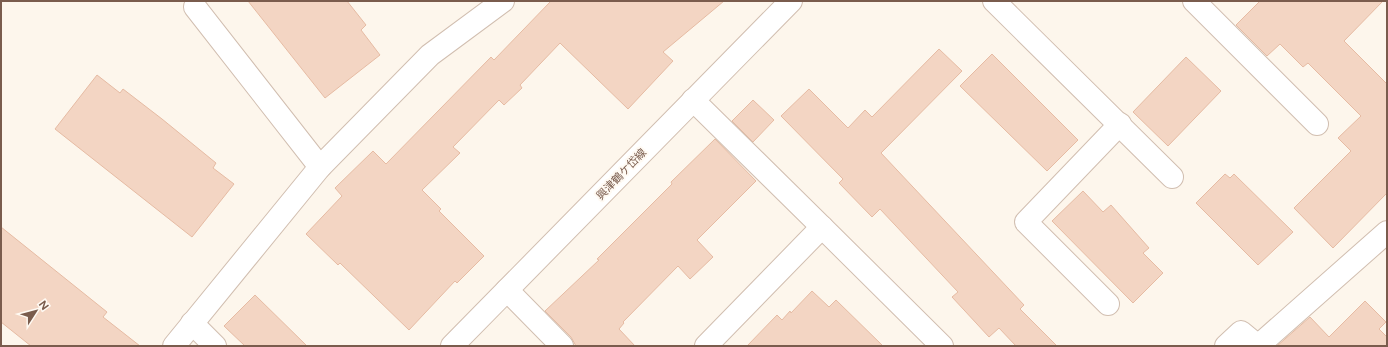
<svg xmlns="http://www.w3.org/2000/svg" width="1388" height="347" viewBox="0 0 1388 347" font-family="Figtree,'Noto Sans JP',sans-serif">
<rect width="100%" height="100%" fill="#fdf6ec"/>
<g fill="#f3d5c3" stroke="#e6bba3">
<path d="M 248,1 L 347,1 L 366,25 L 361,30 L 380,55 L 325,98 Z"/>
<path d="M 551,1 L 724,1 L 663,52 L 673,61 L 628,109 L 560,43 L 520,85 L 522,88 L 504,105 L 499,100 L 453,147 L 460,153 L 422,190 L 441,209 L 439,211 L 484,256 L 457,283 L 455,281 L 409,330 L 340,263 L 338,265 L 306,234 L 342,196 L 335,188 L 373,151 L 386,164 L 491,57 L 494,60 Z"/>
<path d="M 1260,1 L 1383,1 L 1344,41 L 1387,84 L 1387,193 L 1333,248 L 1294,208 L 1351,151 L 1338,138 L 1361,116 L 1308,63 L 1303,67 L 1280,44 L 1267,56 L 1236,25 Z"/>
<path d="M 939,49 L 962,71 L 881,153 L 1024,305 L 1020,309 L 1057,346 L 1016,346 L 999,328 L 989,337 L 952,297 L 958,292 L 880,209 L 872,217 L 839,183 L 843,179 L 781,116 L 809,89 L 848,128 L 865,110 L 872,117 Z"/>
<path d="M 992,54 L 1078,140 L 1047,171 L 960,86 Z"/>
<path d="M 1186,57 L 1221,91 L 1168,146 L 1133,112 Z"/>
<path d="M 97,75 L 120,93 L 123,89 L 162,119 L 216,163 L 213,168 L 234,184 L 192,237 L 55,129 Z"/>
<path d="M 753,100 L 774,120 L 753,142 L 732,121 Z"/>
<path d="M 715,139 L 756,181 L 697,240 L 713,257 L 690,279 L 678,266 L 623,322 L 624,323 L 619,329 L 635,346 L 576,346 L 571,337 L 545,311 L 599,260 L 597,259 L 672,184 L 671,182 Z"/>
<path d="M 1225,174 L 1230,178 L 1234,174 L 1293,232 L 1258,265 L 1196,203 Z"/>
<path d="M 1083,191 L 1103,212 L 1111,205 L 1149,248 L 1143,253 L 1163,273 L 1133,303 L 1052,221 Z"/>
<path d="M 1,227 L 107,312 L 103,317 L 140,346 L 31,346 L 1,322 Z"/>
<path d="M 812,291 L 829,307 L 836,300 L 883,346 L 747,346 L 777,315 L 782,320 L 790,311 L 791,313 Z"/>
<path d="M 255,295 L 307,346 L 245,346 L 224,326 Z"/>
<path d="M 1365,301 L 1386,322 L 1379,329 L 1387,337 L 1387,346 L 1277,346 L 1310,317 L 1329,337 Z"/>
</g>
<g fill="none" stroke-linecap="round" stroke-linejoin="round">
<defs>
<g id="minor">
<path d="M 994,1 L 1172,177"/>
<path d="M 1194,1 L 1317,124"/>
<path d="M 195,7 L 320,167"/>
<path d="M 693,100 L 822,227"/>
<path d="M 507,290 L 562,346"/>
<path d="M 1108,304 L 1026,222 L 1120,124"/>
<path d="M 192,323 L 215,346"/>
<path d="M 174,346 L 320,167 L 430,55 L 503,1"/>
<path d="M 452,346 L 791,1"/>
<path d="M 706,346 L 822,227 L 942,346"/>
<path d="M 1226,346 L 1241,332 L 1258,346"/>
<path d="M 1258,346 L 1387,232"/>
</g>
</defs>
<use href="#minor" stroke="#d1beb0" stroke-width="24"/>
<use href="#minor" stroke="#fff" stroke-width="22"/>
</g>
<g text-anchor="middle" stroke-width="4" stroke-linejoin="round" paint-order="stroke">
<g font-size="11" fill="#7a5c4d" stroke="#fffaf3">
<text transform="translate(621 174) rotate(-46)" y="4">興津鶴ケ岱線</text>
</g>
</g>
<rect width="1388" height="347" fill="none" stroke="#7a5c4d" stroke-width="4"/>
<g transform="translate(36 311) rotate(54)" stroke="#fffaf3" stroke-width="3" paint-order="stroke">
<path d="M0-3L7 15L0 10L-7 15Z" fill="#7a5c4d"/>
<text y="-6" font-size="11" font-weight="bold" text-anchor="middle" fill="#7a5c4d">N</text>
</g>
</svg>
